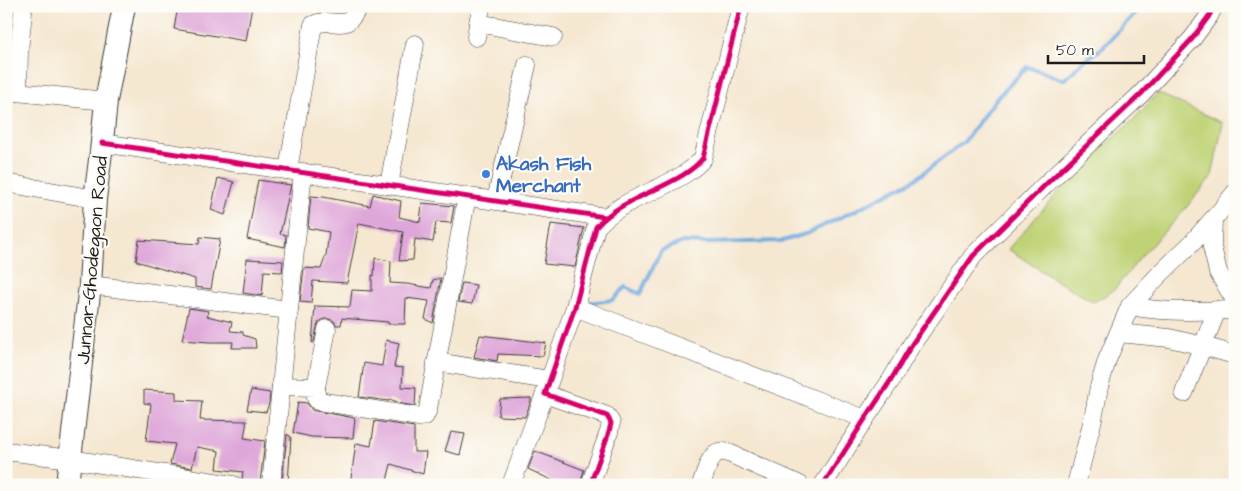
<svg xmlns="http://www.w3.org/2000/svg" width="1241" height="491" viewBox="0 0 1241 491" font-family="'Architects Daughter',sans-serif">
<rect width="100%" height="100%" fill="#fdfcf7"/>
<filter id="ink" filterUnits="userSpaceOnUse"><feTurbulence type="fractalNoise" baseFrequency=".02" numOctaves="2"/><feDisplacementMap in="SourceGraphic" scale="10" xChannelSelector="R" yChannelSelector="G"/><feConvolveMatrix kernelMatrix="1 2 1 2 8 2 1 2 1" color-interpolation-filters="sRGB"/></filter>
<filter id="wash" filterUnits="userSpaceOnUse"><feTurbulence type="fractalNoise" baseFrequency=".0096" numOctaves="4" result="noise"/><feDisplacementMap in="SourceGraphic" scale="20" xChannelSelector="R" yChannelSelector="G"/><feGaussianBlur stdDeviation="1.12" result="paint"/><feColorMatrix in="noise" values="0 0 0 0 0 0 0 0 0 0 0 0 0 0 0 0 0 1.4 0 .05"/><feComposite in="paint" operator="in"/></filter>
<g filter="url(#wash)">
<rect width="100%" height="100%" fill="#f5e7d0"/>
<path fill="#bfd376" stroke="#6e7849" d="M 1158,93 L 1223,123 L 1212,176 L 1180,215 L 1144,253 L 1114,290 L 1094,302 L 1057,281 L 1008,249 L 1078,170 L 1131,122 Z"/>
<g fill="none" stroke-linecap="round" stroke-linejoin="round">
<path stroke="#72aae1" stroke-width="4" d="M 588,303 L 613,300 L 625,287 L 640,294 L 661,251 L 683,242 L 706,243 L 783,241 L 808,233 L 856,210 L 914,180 L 964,142 L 995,100 L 1027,67 L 1041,71 L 1063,80 L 1072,73 L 1081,63 L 1101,49 L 1142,6"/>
</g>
<g id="blocks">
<g fill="#dfa7d9">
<path d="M 178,6 L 252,6 L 246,41 L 174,29 Z"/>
<path d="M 218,178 L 234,182 L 225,215 L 211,210 Z"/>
<path d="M 258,180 L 291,185 L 280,234 L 286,235 L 285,247 L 247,239 Z"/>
<path d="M 373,194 L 388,198 L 401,201 L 399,217 L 420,222 L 422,203 L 454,206 L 451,223 L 436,222 L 433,242 L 415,239 L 413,260 L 399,261 L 403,232 L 359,223 L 347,283 L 313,281 L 311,303 L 300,302 L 304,268 L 321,269 L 326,255 L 329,232 L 308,228 L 311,196 L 323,197 L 370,206 Z"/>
<path d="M 551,224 L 584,228 L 575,267 L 544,264 Z"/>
<path d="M 200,237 L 220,239 L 211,289 L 195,287 L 195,279 L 136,261 L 139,240 L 199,244 Z"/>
<path d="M 375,258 L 391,261 L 390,283 L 407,284 L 431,288 L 433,280 L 441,278 L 433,323 L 425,319 L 429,301 L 406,298 L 405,324 L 388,324 L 388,322 L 342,318 L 341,325 L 336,325 L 334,321 L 329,319 L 324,319 L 319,322 L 317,327 L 314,342 L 312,343 L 315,306 L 350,307 L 352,290 L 372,291 L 372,275 L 374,276 Z"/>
<path d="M 247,259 L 283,261 L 282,272 L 264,271 L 262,296 L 243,293 Z"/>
<path d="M 462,283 L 476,285 L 472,304 L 458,302 Z"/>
<path d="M 189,308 L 208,311 L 207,316 L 232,322 L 230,331 L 243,332 L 243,335 L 255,339 L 256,348 L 232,348 L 233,342 L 209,342 L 182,340 Z"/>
<path d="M 480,335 L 546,343 L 543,356 L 498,354 L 497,361 L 474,357 Z"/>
<path d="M 386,340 L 399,343 L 394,367 L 403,368 L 402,387 L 416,388 L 415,406 L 403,404 L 389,399 L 389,401 L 359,397 L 364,363 L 382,366 Z"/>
<path d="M 144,390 L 176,392 L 176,400 L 202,401 L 200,420 L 247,421 L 244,438 L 265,441 L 260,483 L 242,480 L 243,472 L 217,469 L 219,451 L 197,447 L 192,468 L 170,464 L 175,444 L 146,441 L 151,404 L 144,403 Z"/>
<path d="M 251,390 L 270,393 L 269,403 L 266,412 L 247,410 Z"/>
<path d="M 531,398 L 531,401 L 525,417 L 498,416 L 500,399 Z"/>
<path d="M 298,402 L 307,403 L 312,410 L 316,411 L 355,418 L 353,438 L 312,437 L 293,433 Z"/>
<path d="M 375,421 L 414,427 L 414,452 L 426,452 L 423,474 L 391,464 L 386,485 L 350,485 L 356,443 L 371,446 Z"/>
<path d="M 451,432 L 465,434 L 460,455 L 445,451 Z"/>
<path d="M 287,434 L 291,437 L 288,483 L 282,482 Z"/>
<path d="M 535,451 L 584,470 L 580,485 L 562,485 L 528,469 Z"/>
</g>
</g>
</g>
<g filter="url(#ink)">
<use href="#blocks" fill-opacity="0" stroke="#3d3a37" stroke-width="1"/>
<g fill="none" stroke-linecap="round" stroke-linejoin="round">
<defs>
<g id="minor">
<path d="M 478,23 L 553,37"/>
<path d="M 476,37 L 481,6"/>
<path d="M 6,91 L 106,101"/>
<path d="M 18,92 L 19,51 L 23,12"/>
<path d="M 102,143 L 605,217"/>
<path d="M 288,170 L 313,25 C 333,15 347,36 358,6"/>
<path d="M 6,183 L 95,199"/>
<path d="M 389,185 L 415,44"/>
<path d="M 496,200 L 527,65"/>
<path d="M 1213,220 L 1212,247 L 1218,272 L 1235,300"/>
<path d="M 90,285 L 289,310"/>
<path d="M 1130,306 C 1167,313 1198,311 1235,310"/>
<path d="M 575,307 L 865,419"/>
<path d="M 1119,333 L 1169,338 L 1203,346 L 1235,355"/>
<path d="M 436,362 L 549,380"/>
<path d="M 281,386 L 316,387 L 316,398 L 318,401 L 419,417 L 425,416 L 428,409 L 467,196"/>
<path d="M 316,387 L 327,329"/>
<path d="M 1184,393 L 1217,310"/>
<path d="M 6,451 L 70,459 L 233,485"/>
<path d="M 271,485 L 303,172"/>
<path d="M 511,485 L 545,394"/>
<path d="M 590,485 L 609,432 L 611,423 L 607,416 L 545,394 L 575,307 L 596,227 C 619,201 654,193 683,175 C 691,170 697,166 703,158 L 741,6"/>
<path d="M 701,485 C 704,477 710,453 719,452 C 723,451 728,453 731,454 L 800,485"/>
<path d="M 823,485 L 865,419 L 891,380 L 912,344 L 973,256 L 1043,187 L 1141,94 L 1192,39 L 1209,16 L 1214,6"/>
<path d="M 1076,485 L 1093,419 L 1099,387 L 1107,360 L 1130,306 L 1157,277 L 1192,243 L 1222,209 L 1235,193"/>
</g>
<path id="major" d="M 67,485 L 90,285 L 95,199 L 101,152 L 106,101 L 124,6"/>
</defs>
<use href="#minor" stroke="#3d3a37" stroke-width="19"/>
<use href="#major" stroke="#3d3a37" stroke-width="24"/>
<use href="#minor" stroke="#fff" stroke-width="18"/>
<use href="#major" stroke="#fff" stroke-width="22"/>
<defs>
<g id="cycleway">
<path d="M 102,143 L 605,217"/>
<path d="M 590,485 L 609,432 L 611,423 L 607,416 L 545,394 L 575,307 L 596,227 C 619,201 654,193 683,175 C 691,170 697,166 703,158 L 741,6"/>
<path d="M 823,485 L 865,419 L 891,380 L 912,344 L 973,256 L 1043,187 L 1141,94 L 1192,39 L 1209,16 L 1214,6"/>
</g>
</defs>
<use href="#cycleway" stroke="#fdfcf7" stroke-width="8"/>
<use href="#cycleway" stroke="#d6006c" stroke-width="5"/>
</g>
</g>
<circle fill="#3f7fe0" stroke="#fdfcf7" stroke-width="2" cx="486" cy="174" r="5"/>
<g text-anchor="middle" stroke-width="4.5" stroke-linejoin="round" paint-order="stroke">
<g font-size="19" font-weight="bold" fill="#366cbe" stroke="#fdfcf7" text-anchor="start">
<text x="496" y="170">Akash Fish<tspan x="496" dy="22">Merchant</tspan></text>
</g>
<g font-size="19" fill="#1c1c1c" stroke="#fdfcf7">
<text transform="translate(91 260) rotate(-85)" y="7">Junnar-Ghodegaon Road</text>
</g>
</g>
<rect width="1241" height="491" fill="none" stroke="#fdfcf7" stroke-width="25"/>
<path d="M1048 55v8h96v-8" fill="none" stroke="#1c1c1c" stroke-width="2.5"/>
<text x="1056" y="55" font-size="15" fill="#1c1c1c" stroke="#fdfcf7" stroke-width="4" paint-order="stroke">50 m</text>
</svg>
